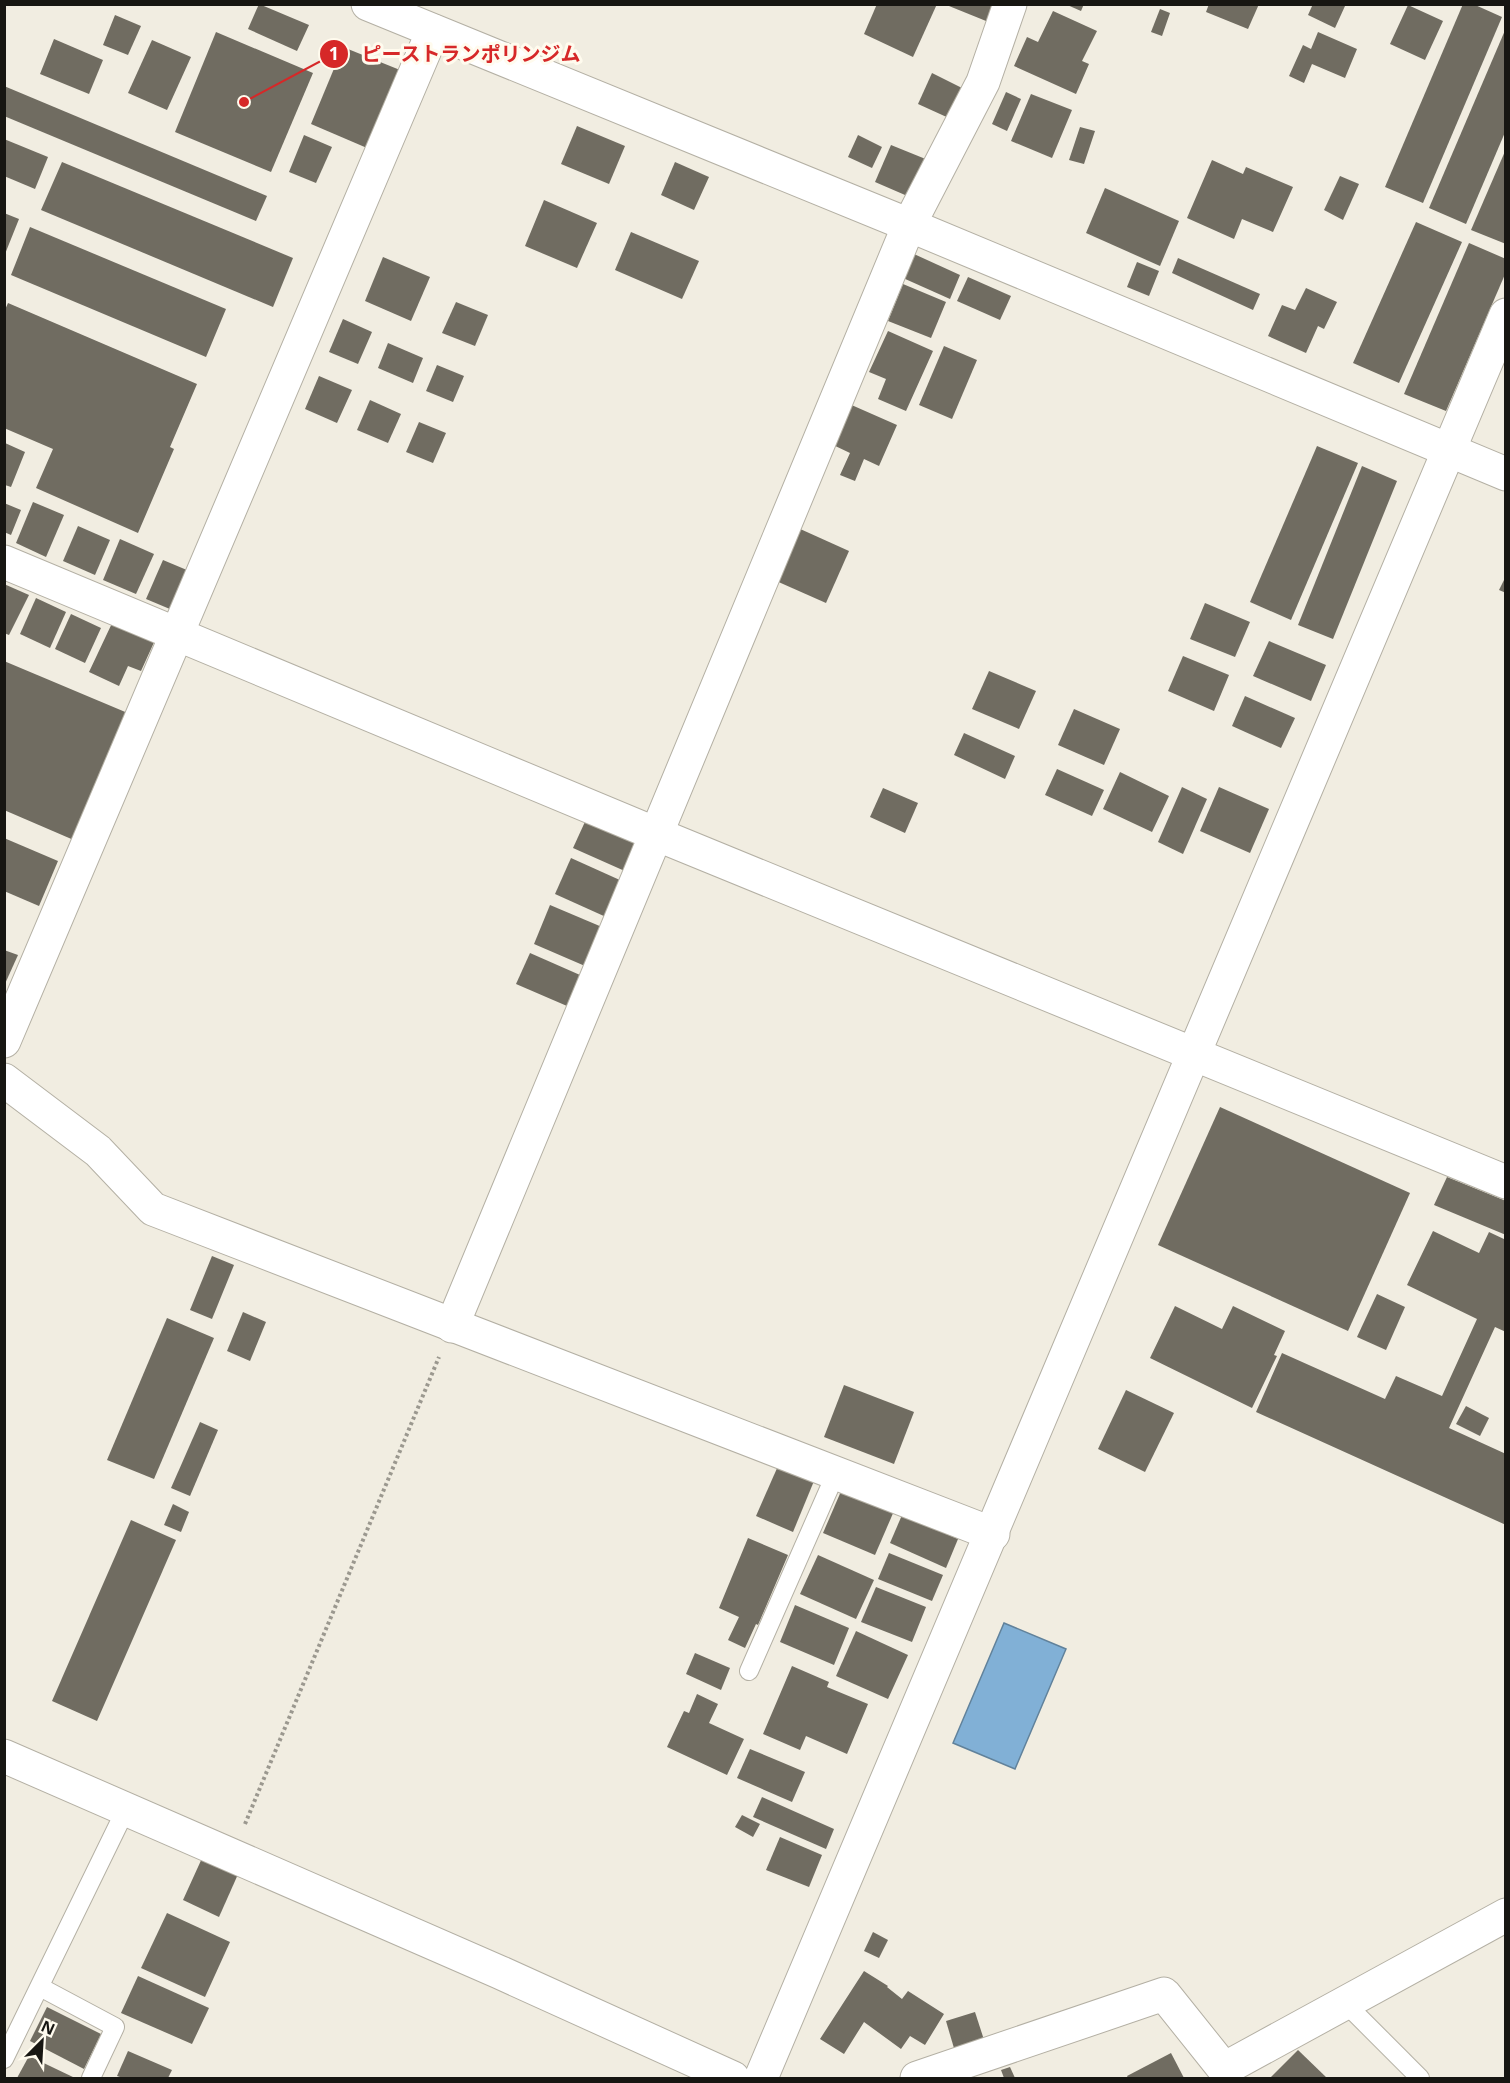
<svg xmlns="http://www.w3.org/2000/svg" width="1510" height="2083" viewBox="0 0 1510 2083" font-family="'Open Sans','Noto Sans JP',sans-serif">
<rect width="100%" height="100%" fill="#f1ede1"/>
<path fill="#81b0d6" stroke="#61829b" stroke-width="1.5" d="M 1004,1623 L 1066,1649 L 1015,1769 L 953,1743 Z"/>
<g fill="#706c61">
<path d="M 259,4 L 309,25 L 297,51 L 248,29 Z"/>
<path d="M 877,4 L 937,4 L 913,57 L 864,34 Z"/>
<path d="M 944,4 L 998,4 L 991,23 Z"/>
<path d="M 1065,4 L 1084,4 L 1081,11 Z"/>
<path d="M 1209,4 L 1259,4 L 1248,29 L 1206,12 Z"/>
<path d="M 1313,4 L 1343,4 L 1345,6 L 1335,28 L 1308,15 Z"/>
<path d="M 1463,4 L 1473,4 L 1502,17 L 1423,203 L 1385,187 Z"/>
<path d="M 1408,5 L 1443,21 L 1425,60 L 1390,44 Z"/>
<path d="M 1160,9 L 1170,13 L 1162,36 L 1151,32 Z"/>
<path d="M 1053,11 L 1097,31 L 1082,61 L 1089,64 L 1076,94 L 1014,66 L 1027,37 L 1038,42 Z"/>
<path d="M 115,15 L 141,26 L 128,55 L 103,45 Z"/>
<path d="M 1506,28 L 1506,130 L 1466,224 L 1429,208 Z"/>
<path d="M 216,32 L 313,73 L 271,172 L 175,132 Z"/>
<path d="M 1318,32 L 1357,49 L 1345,78 L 1312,64 L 1304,83 L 1289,76 L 1303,45 L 1311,49 Z"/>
<path d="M 54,39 L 103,60 L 89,94 L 40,74 Z"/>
<path d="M 152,40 L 191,57 L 167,110 L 128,93 Z"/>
<path d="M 343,47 L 400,70 L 367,148 L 311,124 Z"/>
<path d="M 932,73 L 964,89 L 951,119 L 918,104 Z"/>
<path d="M 4,86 L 267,196 L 256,221 L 4,116 Z"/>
<path d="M 1006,92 L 1021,99 L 1007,131 L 992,124 Z"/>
<path d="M 1031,94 L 1072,110 L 1052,158 L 1011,141 Z"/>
<path d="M 577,126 L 625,146 L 609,184 L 561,164 Z"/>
<path d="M 1080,127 L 1095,131 L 1084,164 L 1069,160 Z"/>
<path d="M 304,135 L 332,147 L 316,183 L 289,172 Z"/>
<path d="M 858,135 L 882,147 L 872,168 L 848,157 Z"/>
<path d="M 4,139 L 48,157 L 35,189 L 4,176 Z"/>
<path d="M 891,145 L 928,160 L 912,198 L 875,182 Z"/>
<path d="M 1506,149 L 1506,244 L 1471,230 Z"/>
<path d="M 1212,160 L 1243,174 L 1246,167 L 1293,187 L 1273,232 L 1242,219 L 1234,239 L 1187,218 Z"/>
<path d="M 62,162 L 293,258 L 273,307 L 41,210 Z"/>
<path d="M 675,162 L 709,177 L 694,210 L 661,195 Z"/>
<path d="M 1340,176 L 1359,184 L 1343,220 L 1324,210 Z"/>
<path d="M 1105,188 L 1179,221 L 1160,266 L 1086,233 Z"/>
<path d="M 544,200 L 597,223 L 577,268 L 525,246 Z"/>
<path d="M 4,213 L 19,219 L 5,254 L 4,254 Z"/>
<path d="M 1416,222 L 1462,242 L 1399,383 L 1353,363 Z"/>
<path d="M 30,227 L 226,309 L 206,357 L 11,275 Z"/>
<path d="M 631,232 L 699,261 L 682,299 L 615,270 Z"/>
<path d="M 1469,243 L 1506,259 L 1506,272 L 1446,411 L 1404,394 Z"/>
<path d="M 914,254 L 960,275 L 950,299 L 903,278 Z"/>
<path d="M 383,257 L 430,277 L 411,321 L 365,301 Z"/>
<path d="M 1178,258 L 1260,294 L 1253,310 L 1172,273 Z"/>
<path d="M 1137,262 L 1159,271 L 1149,296 L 1127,287 Z"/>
<path d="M 968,277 L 1011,296 L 1000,320 L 957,301 Z"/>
<path d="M 903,284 L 946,302 L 931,338 L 888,321 Z"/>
<path d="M 1306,288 L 1337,302 L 1324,329 L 1318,326 L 1306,353 L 1268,336 L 1282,305 L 1295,310 Z"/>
<path d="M 456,302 L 488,315 L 475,346 L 442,333 Z"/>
<path d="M 8,303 L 197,384 L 170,447 L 174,449 L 138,533 L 36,488 L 53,449 L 4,428 L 4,312 Z"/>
<path d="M 343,319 L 372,332 L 358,364 L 329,352 Z"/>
<path d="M 888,331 L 933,351 L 906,411 L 878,399 L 886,379 L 869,372 Z"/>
<path d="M 388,343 L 423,358 L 413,383 L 378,368 Z"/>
<path d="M 944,346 L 977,360 L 952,419 L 919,405 Z"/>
<path d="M 437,365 L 464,376 L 453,402 L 426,391 Z"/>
<path d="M 319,376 L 352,390 L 337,423 L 305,409 Z"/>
<path d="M 370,400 L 401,414 L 388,443 L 357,430 Z"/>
<path d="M 847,403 L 897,425 L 879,466 L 864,459 L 855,481 L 840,475 L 850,453 L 829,443 Z"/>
<path d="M 419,422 L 446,433 L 433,463 L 406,452 Z"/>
<path d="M 5,443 L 25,452 L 11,487 L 5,485 Z"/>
<path d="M 1317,446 L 1358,463 L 1291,620 L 1250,602 Z"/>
<path d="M 1362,466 L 1397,481 L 1333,639 L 1298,625 Z"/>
<path d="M 33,502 L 64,515 L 46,557 L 16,543 Z"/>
<path d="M 4,503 L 21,510 L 11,535 L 4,532 Z"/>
<path d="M 78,526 L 110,540 L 95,575 L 63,561 Z"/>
<path d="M 798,528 L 849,551 L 826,603 L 774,580 Z"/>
<path d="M 120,539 L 154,554 L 136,594 L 103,580 Z"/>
<path d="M 163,560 L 194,573 L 177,612 L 146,599 Z"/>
<path d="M 1506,576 L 1506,593 L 1499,590 Z"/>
<path d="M 4,584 L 29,595 L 9,635 L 4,633 Z"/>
<path d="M 36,598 L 66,612 L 50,648 L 20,634 Z"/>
<path d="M 1205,603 L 1250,622 L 1235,657 L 1190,639 Z"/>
<path d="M 71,614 L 101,628 L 85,663 L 55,649 Z"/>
<path d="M 114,619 L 156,638 L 141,671 L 128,666 L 119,686 L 89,672 Z"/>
<path d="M 1269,641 L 1326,665 L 1311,701 L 1253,676 Z"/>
<path d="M 1183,656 L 1229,675 L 1214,711 L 1168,691 Z"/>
<path d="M 4,661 L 130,714 L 76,841 L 4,810 Z"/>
<path d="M 989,671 L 1036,691 L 1019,729 L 972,709 Z"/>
<path d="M 1245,696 L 1295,718 L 1281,748 L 1232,726 Z"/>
<path d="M 1074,709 L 1120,729 L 1104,765 L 1058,745 Z"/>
<path d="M 964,733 L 1015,756 L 1005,779 L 954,755 Z"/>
<path d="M 1057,769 L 1104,790 L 1092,816 L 1045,795 Z"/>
<path d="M 1120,772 L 1169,796 L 1152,832 L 1103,809 Z"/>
<path d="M 1182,787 L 1207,799 L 1183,854 L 1158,842 Z"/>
<path d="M 1219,787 L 1269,809 L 1250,853 L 1200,831 Z"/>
<path d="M 883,788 L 918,803 L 905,833 L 870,817 Z"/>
<path d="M 589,813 L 642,837 L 627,872 L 573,848 Z"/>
<path d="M 4,838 L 58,861 L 39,906 L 4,891 Z"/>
<path d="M 571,858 L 622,881 L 606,917 L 555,894 Z"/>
<path d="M 550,905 L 602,927 L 585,966 L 534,944 Z"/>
<path d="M 4,950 L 18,955 L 4,986 Z"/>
<path d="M 530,953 L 580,975 L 567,1006 L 516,984 Z"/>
<path d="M 1220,1107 L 1410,1193 L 1348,1331 L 1158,1245 Z"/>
<path d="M 1447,1177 L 1506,1201 L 1506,1235 L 1434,1205 Z"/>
<path d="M 1433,1231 L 1479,1253 L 1489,1232 L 1506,1240 L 1506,1332 L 1495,1327 L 1449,1428 L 1506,1454 L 1506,1525 L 1256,1412 L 1282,1353 L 1385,1399 L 1396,1376 L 1442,1396 L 1477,1319 L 1407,1285 Z"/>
<path d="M 212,1256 L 234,1265 L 212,1319 L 190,1310 Z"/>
<path d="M 1377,1294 L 1405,1307 L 1386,1350 L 1357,1337 Z"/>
<path d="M 1175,1306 L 1222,1329 L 1233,1306 L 1285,1331 L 1274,1355 L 1277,1356 L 1252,1408 L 1150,1358 Z"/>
<path d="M 243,1312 L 266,1322 L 250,1361 L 227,1351 Z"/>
<path d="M 167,1318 L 214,1338 L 154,1479 L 107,1460 Z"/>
<path d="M 844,1385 L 914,1412 L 894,1464 L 824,1437 Z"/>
<path d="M 1126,1390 L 1174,1413 L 1145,1472 L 1098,1449 Z"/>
<path d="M 1466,1406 L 1489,1418 L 1480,1436 L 1456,1424 Z"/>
<path d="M 200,1422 L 218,1430 L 190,1496 L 171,1488 Z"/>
<path d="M 778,1466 L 814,1481 L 793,1532 L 756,1516 Z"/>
<path d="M 842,1489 L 894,1511 L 875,1555 L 823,1533 Z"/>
<path d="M 173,1504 L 189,1512 L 181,1532 L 164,1525 Z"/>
<path d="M 902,1515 L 958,1539 L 946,1568 L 890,1543 Z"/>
<path d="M 131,1520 L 176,1540 L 97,1721 L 52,1701 Z"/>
<path d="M 748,1538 L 788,1555 L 758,1625 L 756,1624 L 745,1648 L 728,1640 L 739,1617 L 719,1608 Z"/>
<path d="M 889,1553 L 943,1575 L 932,1601 L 878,1579 Z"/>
<path d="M 818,1555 L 874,1580 L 856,1619 L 800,1594 Z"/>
<path d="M 876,1587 L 926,1607 L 912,1642 L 861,1622 Z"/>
<path d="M 795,1605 L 849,1628 L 834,1665 L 780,1642 Z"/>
<path d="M 856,1631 L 908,1655 L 888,1699 L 836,1676 Z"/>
<path d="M 695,1653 L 730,1668 L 721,1690 L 686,1674 Z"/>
<path d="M 792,1666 L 829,1682 L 827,1687 L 868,1704 L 847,1754 L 806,1736 L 800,1750 L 763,1734 Z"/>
<path d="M 697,1694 L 718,1704 L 709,1723 L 744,1739 L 727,1775 L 667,1747 L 684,1711 L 689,1713 Z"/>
<path d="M 750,1749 L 805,1772 L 792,1802 L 737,1778 Z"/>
<path d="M 762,1797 L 834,1829 L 826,1849 L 753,1817 Z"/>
<path d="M 742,1815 L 760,1824 L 753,1837 L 735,1827 Z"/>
<path d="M 780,1837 L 822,1855 L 809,1887 L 766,1870 Z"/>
<path d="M 203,1856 L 239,1872 L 219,1917 L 183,1900 Z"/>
<path d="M 167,1913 L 230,1942 L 205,1997 L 141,1968 Z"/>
<path d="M 873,1932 L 888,1940 L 879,1958 L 864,1951 Z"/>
<path d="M 864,1971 L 888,1986 L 887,1987 L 902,1999 L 908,1991 L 944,2014 L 925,2045 L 910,2036 L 901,2049 L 864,2022 L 844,2054 L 820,2039 Z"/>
<path d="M 138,1976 L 209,2008 L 192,2044 L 121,2013 Z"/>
<path d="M 47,2007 L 101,2034 L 84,2069 L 30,2041 Z"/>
<path d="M 975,2012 L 986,2046 L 956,2055 L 946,2021 Z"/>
<path d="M 1298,2050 L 1327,2078 L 1270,2078 Z"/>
<path d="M 128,2051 L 172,2070 L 168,2078 L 123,2078 L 117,2076 Z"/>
<path d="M 1171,2053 L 1184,2078 L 1128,2078 L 1127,2076 Z"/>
<path d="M 29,2056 L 75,2078 L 17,2078 Z"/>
<path d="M 1010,2067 L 1015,2078 L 1004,2078 L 1001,2070 Z"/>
</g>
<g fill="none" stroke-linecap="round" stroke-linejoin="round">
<defs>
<g id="lane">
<path d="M 749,1671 L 836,1473"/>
<path d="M 40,1987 L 115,2027 L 91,2078"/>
<path d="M 1345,2003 L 1420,2078"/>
<path d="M 4,2059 L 126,1809"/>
</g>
<g id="street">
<path d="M 4,562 L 656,834 L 1506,1182"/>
<path d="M 4,1041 L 433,31"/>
<path d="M 4,1080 L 98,1151 L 153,1209 L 993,1534"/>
<path d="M 452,1326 L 909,225 L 983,82 L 1010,4"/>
<path d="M 4,1756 L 499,1972 L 733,2078"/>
<path d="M 761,2078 L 1506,315"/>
<path d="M 917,2078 L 1164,1994 L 1224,2069 L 1506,1915"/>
</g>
<path id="secondary" d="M 368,4 L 909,225 L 1506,474"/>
</defs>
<use href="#lane" stroke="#b4b0a4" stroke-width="20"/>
<use href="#street" stroke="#b4b0a4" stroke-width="35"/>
<use href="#secondary" stroke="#b4b0a4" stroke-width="35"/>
<path stroke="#9b988f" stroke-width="4" stroke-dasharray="3 3" stroke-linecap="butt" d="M 245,1824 L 439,1357"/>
<use href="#lane" stroke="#fff" stroke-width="18"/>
<use href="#street" stroke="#fff" stroke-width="33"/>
<use href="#secondary" stroke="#fff" stroke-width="33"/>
</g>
<path fill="none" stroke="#d62828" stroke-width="2" d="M244 102L334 54"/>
<g fill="#d62828" stroke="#fffbee" stroke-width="2">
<circle cx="244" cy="102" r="6"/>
<circle cx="334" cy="54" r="15"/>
</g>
<g font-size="18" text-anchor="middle" font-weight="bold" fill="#fff">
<text x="334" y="60">1</text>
</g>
<g font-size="20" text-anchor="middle" font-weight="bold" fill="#d62828" stroke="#fffbee" stroke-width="6" stroke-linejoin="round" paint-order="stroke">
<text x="471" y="61">ピーストランポリンジム</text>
</g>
<rect width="1510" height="2083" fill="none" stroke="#171612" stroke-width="12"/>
<g transform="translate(42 2041) rotate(24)" stroke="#fffbee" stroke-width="4.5" paint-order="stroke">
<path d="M0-4.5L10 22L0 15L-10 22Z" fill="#171612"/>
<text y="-9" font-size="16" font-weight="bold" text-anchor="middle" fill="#171612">N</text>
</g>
</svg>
